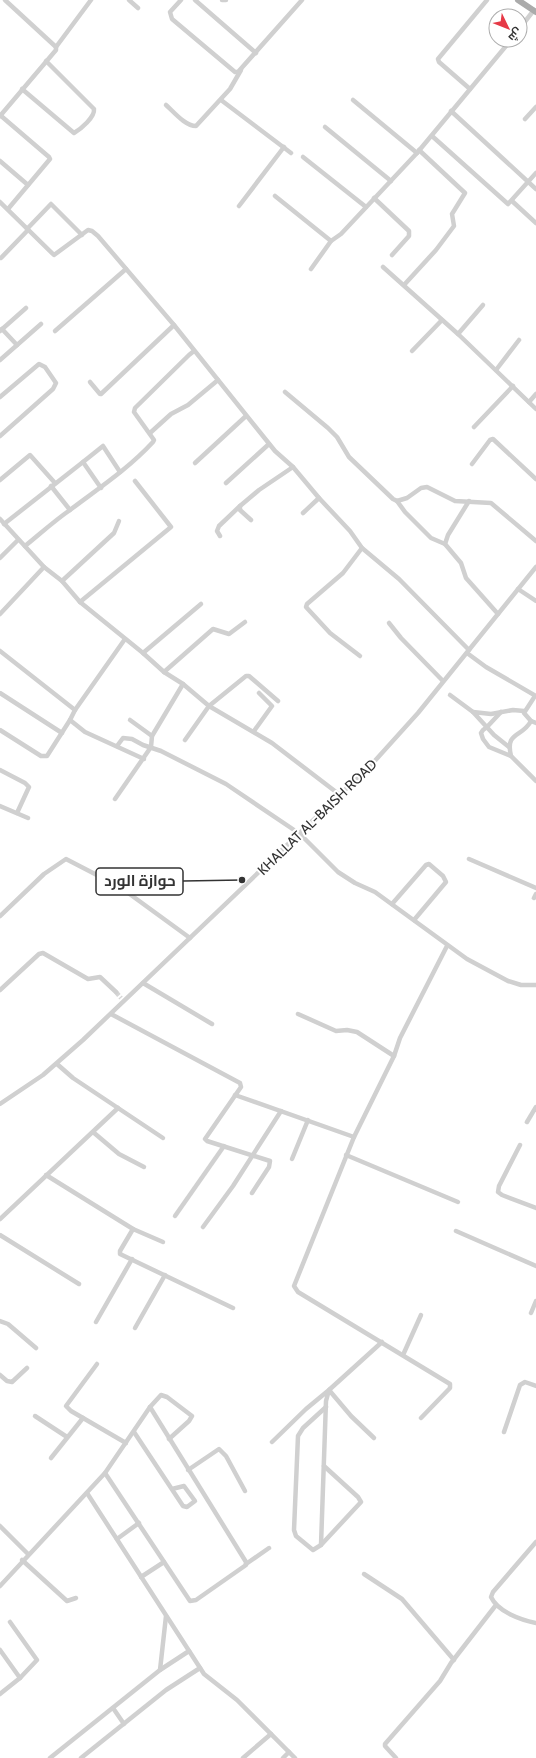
<svg xmlns="http://www.w3.org/2000/svg" width="536" height="1758" viewBox="0 0 536 1758" font-family="Cabin,Cairo,sans-serif">
<rect width="100%" height="100%" fill="#fff"/>
<g fill="none" stroke-linecap="round" stroke-linejoin="round">
<path stroke="#d6d6d6" stroke-width="4.5" stroke-dasharray="4.5 2" stroke-linecap="butt" d="M 116,992 L 121,998"/>
<g stroke="#d0d0d0" stroke-width="4.5">
<path d="M 5,0 L 56,47"/>
<path d="M 129,0 L 138,8"/>
<path d="M 181,0 L 170,12 L 172,19 L 235,72 L 238,72 L 302,0"/>
<path d="M 195,0 L 256,53"/>
<path d="M 222,0 L 226,0"/>
<path d="M 520,28 L 534,10"/>
<path d="M 22,89 L 74,133 C 81,129 95,117 94,109 L 46,61"/>
<path d="M 470,89 L 439,62 L 438,59 L 487,0"/>
<path d="M 221,100 L 291,153"/>
<path d="M 353,100 L 417,153"/>
<path d="M 166,105 C 174,112 185,126 196,126 L 230,89 L 241,70"/>
<path d="M 451,111 L 536,189"/>
<path d="M 0,115 L 49,157 L 50,159 L 8,209"/>
<path d="M 0,116 L 56,50 L 56,47 L 91,0"/>
<path d="M 525,119 L 536,107"/>
<path d="M 325,127 L 391,181"/>
<path d="M 432,136 L 508,204 L 536,173"/>
<path d="M 303,157 L 366,207"/>
<path d="M 0,161 L 28,185"/>
<path d="M 275,196 L 331,241 L 341,234 L 417,153 L 511,40"/>
<path d="M 374,198 L 409,231 L 409,236 L 392,255"/>
<path d="M 512,201 L 536,223"/>
<path d="M 0,202 L 54,255 L 88,230 L 92,231 L 98,236 L 174,325 L 275,451 L 293,467 L 319,498 L 350,531 L 362,548 L 399,579 L 469,650"/>
<path d="M 239,206 L 284,147"/>
<path d="M 27,229 L 51,204 L 82,235"/>
<path d="M 1,258 L 28,230"/>
<path d="M 383,267 L 458,334 L 536,409"/>
<path d="M 311,269 L 331,241"/>
<path d="M 404,285 L 436,250 L 454,226 L 452,214 L 465,193 L 419,150"/>
<path d="M 2,329 L 17,345"/>
<path d="M 0,331 L 26,308"/>
<path d="M 55,331 L 126,269"/>
<path d="M 458,334 L 483,305"/>
<path d="M 412,351 L 442,320"/>
<path d="M 0,360 L 41,324"/>
<path d="M 496,370 L 519,340"/>
<path d="M 90,382 L 100,394 L 101,394 L 174,325"/>
<path d="M 285,392 L 328,428 L 337,437 L 349,457 L 393,499 L 397,501 L 407,498 L 421,488 L 427,487 L 455,501 L 491,503 L 536,541"/>
<path d="M 0,397 L 39,364 L 45,367 L 56,383 L 53,389 L 0,436"/>
<path d="M 529,402 L 536,394"/>
<path d="M 474,427 L 513,386"/>
<path d="M 150,433 L 171,414 L 188,405 L 218,380"/>
<path d="M 83,462 L 103,446 L 120,472"/>
<path d="M 195,463 L 246,416"/>
<path d="M 472,464 L 490,440 L 493,439 L 536,479"/>
<path d="M 0,480 L 30,455 L 55,483"/>
<path d="M 226,483 L 269,444"/>
<path d="M 51,486 L 70,510"/>
<path d="M 397,501 L 405,512 L 431,538 L 445,544"/>
<path d="M 469,501 L 448,535 L 445,544 L 461,563 L 466,578 L 498,614"/>
<path d="M 303,513 L 319,498"/>
<path d="M 0,519 L 44,567 L 62,581 L 80,602 L 143,653 L 164,672 L 183,684 L 209,706 L 272,743 L 340,795"/>
<path d="M 251,520 L 240,510 L 240,506 L 259,490 L 293,467"/>
<path d="M 4,524 L 83,462 L 101,488"/>
<path d="M 220,536 L 217,531 L 219,526 L 240,506"/>
<path d="M 25,546 C 40,534 54,521 70,510 C 99,488 128,469 153,442 L 154,440 L 134,412 L 135,408 L 189,355 L 194,351"/>
<path d="M 0,558 L 18,540"/>
<path d="M 62,581 L 114,533 L 119,521"/>
<path d="M 518,589 L 536,601"/>
<path d="M 80,602 L 171,527 L 135,481"/>
<path d="M 0,614 L 44,567"/>
<path d="M 389,623 L 401,638 L 443,681"/>
<path d="M 0,651 L 75,710"/>
<path d="M 143,653 L 201,604"/>
<path d="M 467,653 L 486,667 L 536,696"/>
<path d="M 360,656 L 330,633 L 306,607 L 307,604 L 343,573 L 362,548"/>
<path d="M 164,672 L 213,629 L 229,634 L 245,622"/>
<path d="M 0,693 L 62,733"/>
<path d="M 450,695 L 473,712"/>
<path d="M 535,696 L 524,713 L 531,721 L 536,723"/>
<path d="M 501,712 L 487,727 L 483,730 L 481,733 L 483,739 L 489,747 L 511,756 L 536,781"/>
<path d="M 70,720 L 85,732 L 144,759"/>
<path d="M 130,720 L 152,736"/>
<path d="M 0,730 L 41,756 L 47,756 L 70,720 L 75,710 L 125,639"/>
<path d="M 254,731 L 272,706 L 259,693"/>
<path d="M 185,740 L 209,706 L 246,676 L 249,676 L 278,701"/>
<path d="M 117,746 L 123,738 L 132,739 L 143,745 L 161,751 L 226,784 L 300,834 L 338,872 L 355,883 L 375,892 L 467,959 L 508,981 L 521,985 L 536,985"/>
<path d="M 509,747 L 494,735 L 473,712 L 491,714 L 513,710 L 524,711"/>
<path d="M 511,756 C 505,731 522,738 531,721"/>
<path d="M 0,770 L 25,783 L 29,787 L 17,813"/>
<path d="M 115,799 L 151,747 L 152,736 L 183,684"/>
<path d="M 0,806 L 28,818"/>
<path d="M 469,859 L 536,888"/>
<path d="M 534,898 L 536,894"/>
<path d="M 392,904 L 426,865 L 429,864 L 443,876 L 446,882 L 414,920"/>
<path d="M 0,916 L 44,874 L 66,859 L 120,887 L 190,938"/>
<path d="M 143,983 L 212,1024"/>
<path d="M 0,990 L 39,954 L 43,953 L 88,979 L 100,977 L 116,992"/>
<path d="M 111,1014 L 240,1083 L 241,1087 L 205,1139 L 207,1141 L 270,1161 L 269,1167 L 252,1193"/>
<path d="M 298,1014 L 336,1031 L 347,1030 L 357,1032 L 394,1056"/>
<path d="M 57,1064 L 73,1078 L 163,1138"/>
<path d="M 235,1095 L 354,1137"/>
<path d="M 0,1104 L 43,1075 L 83,1040 L 372,764 L 418,713 L 536,567"/>
<path d="M 527,1122 L 536,1107"/>
<path d="M 93,1132 L 119,1154 L 144,1167"/>
<path d="M 520,1145 L 499,1186 L 498,1192 L 502,1195 L 536,1208"/>
<path d="M 346,1155 L 458,1202"/>
<path d="M 292,1159 L 308,1120"/>
<path d="M 46,1175 L 133,1229 L 163,1242"/>
<path d="M 175,1216 L 224,1146"/>
<path d="M 0,1219 L 118,1108"/>
<path d="M 203,1227 L 233,1186 L 281,1111"/>
<path d="M 133,1229 L 120,1251 L 120,1254 L 233,1308"/>
<path d="M 456,1231 L 536,1266"/>
<path d="M 0,1235 L 79,1284"/>
<path d="M 531,1313 L 536,1301"/>
<path d="M 0,1321 L 8,1324 L 36,1348"/>
<path d="M 96,1322 L 132,1259"/>
<path d="M 135,1328 L 165,1275"/>
<path d="M 403,1355 L 421,1315"/>
<path d="M 97,1364 L 66,1406 L 71,1411 L 126,1443"/>
<path d="M 0,1375 L 7,1381 L 12,1382 L 27,1368"/>
<path d="M 35,1416 L 67,1437"/>
<path d="M 421,1418 L 450,1388 L 450,1384 L 298,1292 L 294,1286 L 354,1137 L 394,1056 L 400,1038 L 447,946"/>
<path d="M 134,1432 L 183,1506 L 187,1507 L 195,1501 L 184,1486 L 172,1489"/>
<path d="M 504,1432 L 520,1385 L 525,1382 L 536,1386"/>
<path d="M 374,1438 L 351,1416 L 329,1390 L 382,1342"/>
<path d="M 272,1442 L 306,1409 L 329,1390 L 326,1401 L 321,1545"/>
<path d="M 51,1458 L 83,1418"/>
<path d="M 324,1466 L 358,1497 L 361,1502 L 321,1545 L 313,1550 L 296,1536 L 294,1530 L 298,1436 L 303,1428 L 326,1407"/>
<path d="M 188,1470 L 219,1449 L 226,1456 L 245,1491"/>
<path d="M 105,1473 L 190,1601 L 196,1600 L 246,1565 L 246,1562 L 150,1407"/>
<path d="M 87,1493 L 204,1674 L 237,1700 L 295,1758"/>
<path d="M 0,1526 L 28,1554"/>
<path d="M 117,1539 L 139,1523"/>
<path d="M 536,1542 L 493,1592 L 491,1597 C 498,1612 521,1620 536,1623"/>
<path d="M 22,1560 L 67,1601 L 76,1598"/>
<path d="M 246,1564 L 269,1548"/>
<path d="M 364,1574 L 402,1599 L 454,1660"/>
<path d="M 141,1577 L 164,1562"/>
<path d="M 0,1586 L 105,1473 L 150,1407 L 161,1395 L 167,1397 L 192,1416 L 189,1421 L 169,1439"/>
<path d="M 0,1650 L 20,1678"/>
<path d="M 160,1670 L 166,1616"/>
<path d="M 0,1694 L 20,1678 L 37,1660 L 10,1622"/>
<path d="M 113,1708 L 124,1724"/>
<path d="M 50,1758 L 160,1670 L 189,1651"/>
<path d="M 81,1758 L 166,1690 L 200,1668"/>
<path d="M 243,1758 L 271,1734"/>
<path d="M 283,1758 L 289,1752"/>
<path d="M 396,1758 L 385,1746 L 385,1744 L 440,1681 L 451,1663 L 496,1605"/>
</g>
<path stroke="#ababab" stroke-width="6" d="M 518,0 L 536,12"/>
</g>
<g text-anchor="middle" stroke-width="4" stroke-linejoin="round" paint-order="stroke">
<g font-size="14" fill="#333" stroke="#fff">
<text transform="translate(317 817) rotate(-44)" y="5">KHALLAT AL-BAISH ROAD</text>
</g>
</g>
<path fill="none" stroke="#333" stroke-width="1.5" d="M242 880L183 881"/>
<circle fill="#333" stroke="#fff" stroke-width="1.5" cx="242" cy="880" r="4"/>
<rect fill="#fff" stroke="#333" stroke-width="1.5" x="96" y="868" width="87" height="27" rx="4"/>
<g font-size="15" text-anchor="middle" font-weight="bold" fill="#333">
<text x="140" y="886">حوازة الورد</text>
</g>
<g transform="translate(508 28) rotate(133)"><circle r="19" fill="#ffffff" stroke="#adadad"/>
<path d="M0-3L7 15L0 10L-7 15Z" fill="#e63946"/>
<text y="-6" font-size="11" font-weight="bold" text-anchor="middle" fill="#333333">ش</text>
</g>
</svg>
